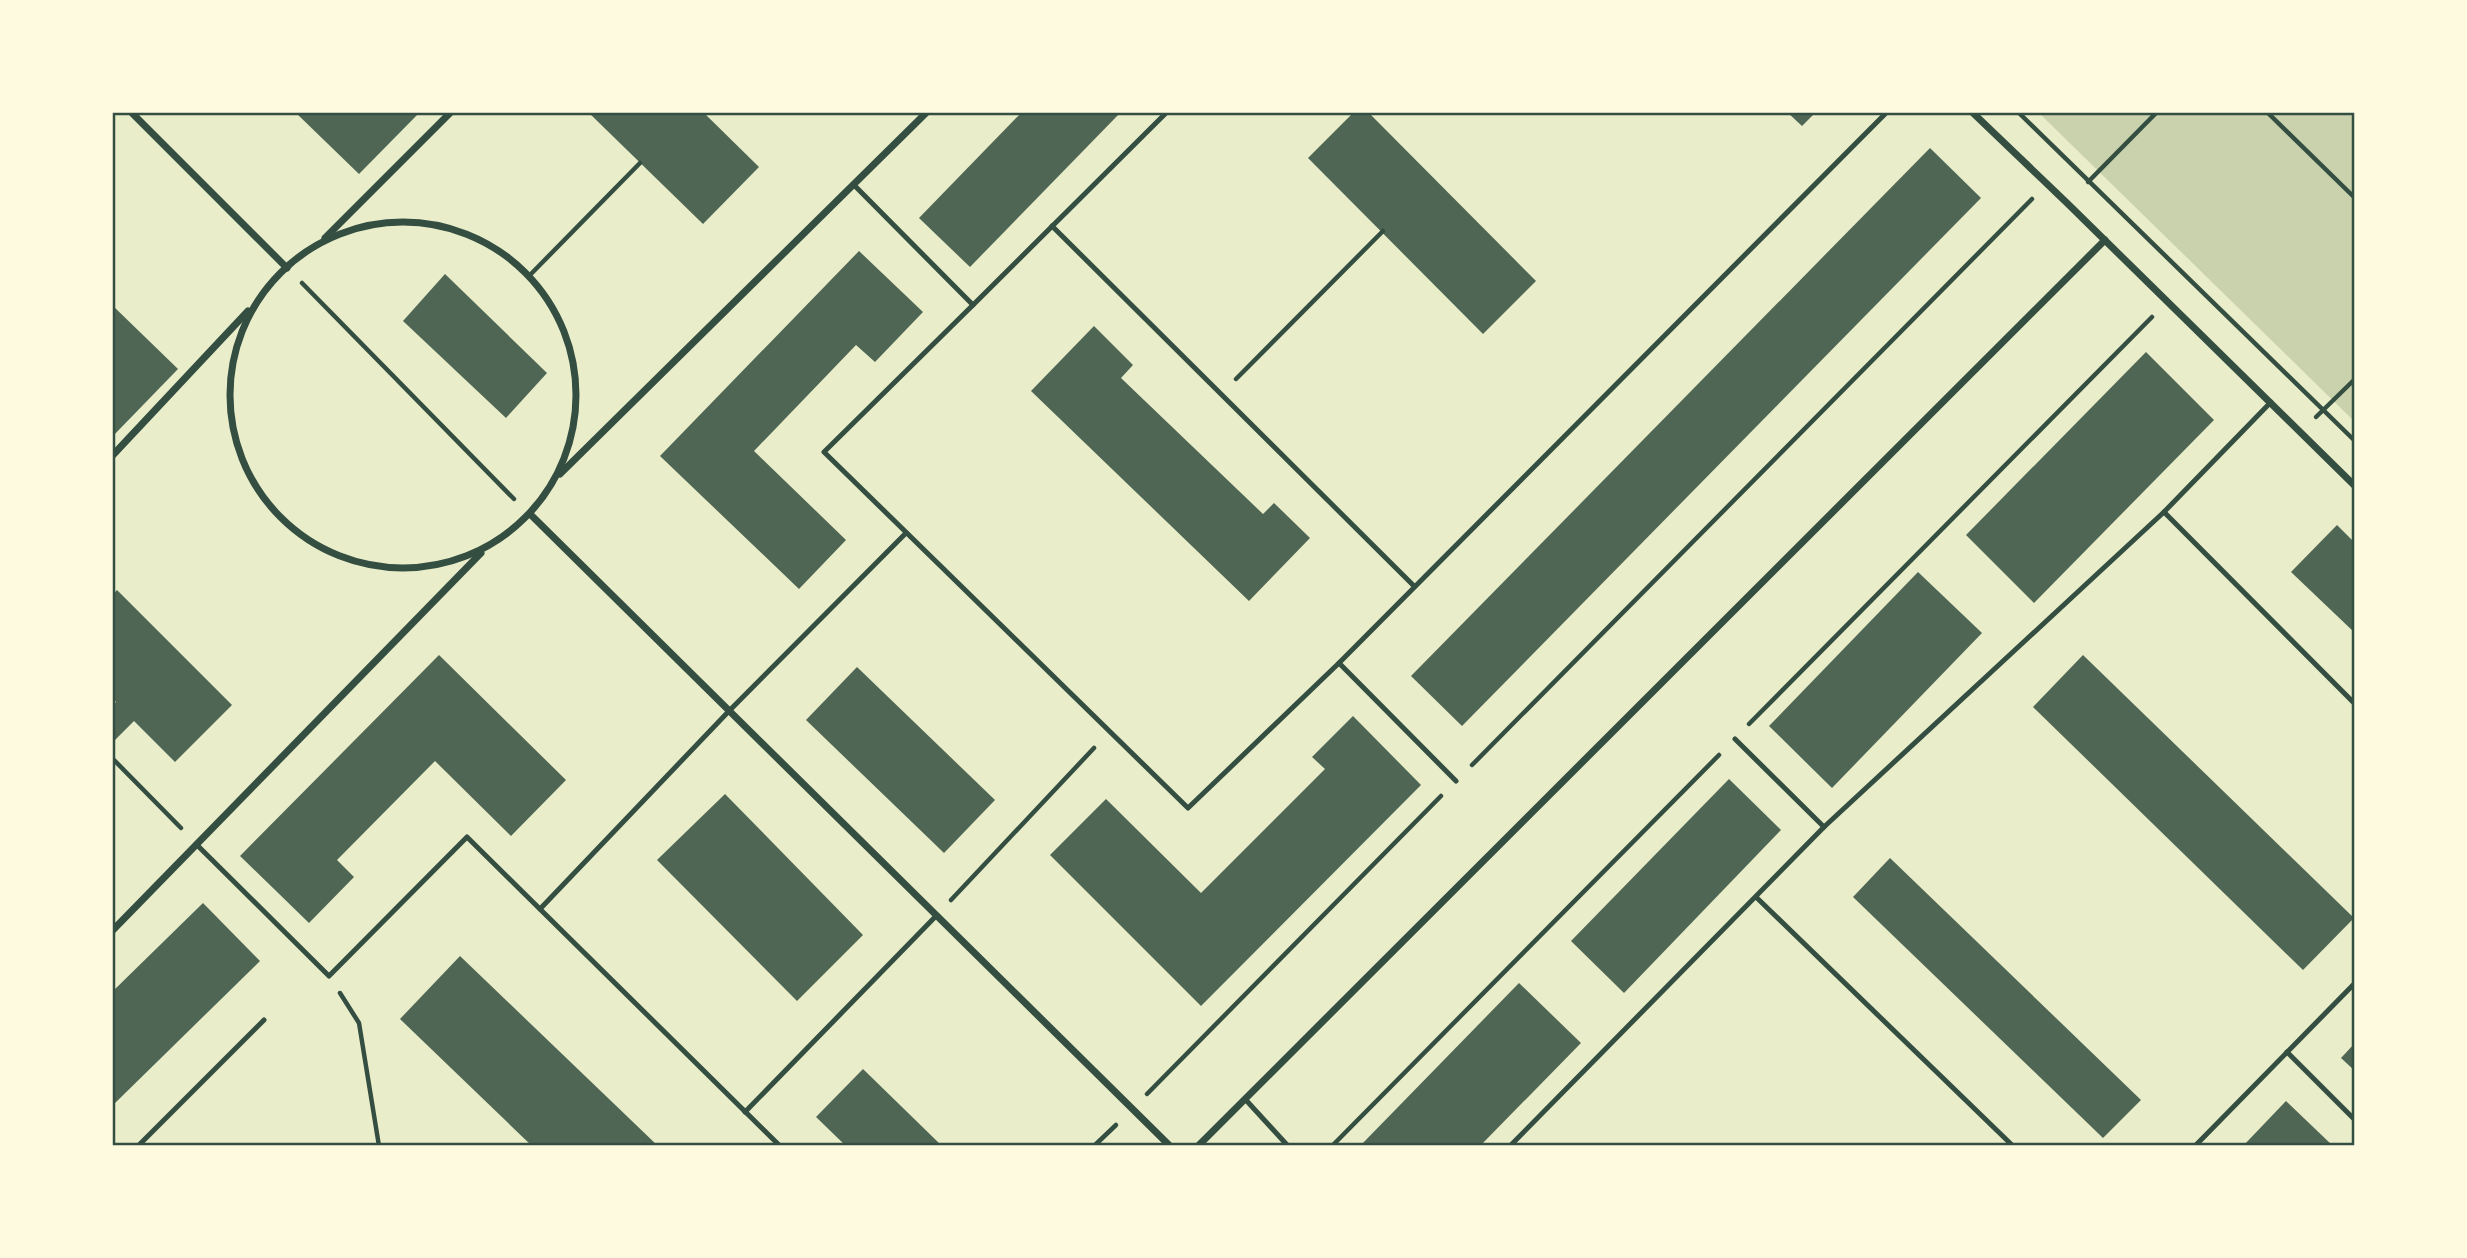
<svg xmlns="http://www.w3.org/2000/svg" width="2467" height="1258" viewBox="0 0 2467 1258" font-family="Merriweather,serif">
<rect width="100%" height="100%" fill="#e9edc9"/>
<path fill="#cad2ad" d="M 2038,112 L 2355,112 L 2355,422 Z"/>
<g fill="#4f6655">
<path d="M 295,112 L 420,112 L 359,174 Z"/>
<path d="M 588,112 L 703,112 L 759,167 L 703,224 Z"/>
<path d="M 1022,112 L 1121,112 L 970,267 L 919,218 Z"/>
<path d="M 1354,112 L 1368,112 L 1536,281 L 1483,334 L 1308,158 Z"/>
<path d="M 1787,112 L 1816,112 L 1802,126 Z"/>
<path d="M 1930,148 L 1981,198 L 1462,726 L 1411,676 Z"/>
<path d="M 859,251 L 923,312 L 875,362 L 856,345 L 754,451 L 846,540 L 799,589 L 660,456 Z"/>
<path d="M 445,274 L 547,373 L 506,418 L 403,321 Z"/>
<path d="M 112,305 L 178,369 L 112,437 Z"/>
<path d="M 1094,326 L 1133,365 L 1121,378 L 1263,514 L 1274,503 L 1310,538 L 1249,601 L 1031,391 Z"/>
<path d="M 2146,352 L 2214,420 L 2034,603 L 1966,535 Z"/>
<path d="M 2337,525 L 2355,543 L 2355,633 L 2291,572 Z"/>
<path d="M 1918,572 L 1982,633 L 1832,788 L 1769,726 Z"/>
<path d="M 117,590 L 232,705 L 175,762 L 134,721 L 112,743 L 112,706 L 116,702 L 112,697 L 112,595 Z"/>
<path d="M 439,655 L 566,780 L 511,836 L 435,761 L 337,860 L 354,877 L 309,923 L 240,856 Z"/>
<path d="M 2083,655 L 2354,918 L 2303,970 L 2033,707 Z"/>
<path d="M 857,667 L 995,800 L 944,853 L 806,720 Z"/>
<path d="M 1353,716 L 1421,785 L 1201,1006 L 1050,855 L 1106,799 L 1201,893 L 1325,769 L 1312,757 Z"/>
<path d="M 1729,779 L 1781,830 L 1624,993 L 1571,941 Z"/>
<path d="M 725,794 L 863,935 L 797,1001 L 657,860 Z"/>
<path d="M 1890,858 L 2141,1100 L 2103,1138 L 1853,897 Z"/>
<path d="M 203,903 L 260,961 L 112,1106 L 112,992 Z"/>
<path d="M 460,956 L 658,1146 L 532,1146 L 400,1019 Z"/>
<path d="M 1519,983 L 1581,1043 L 1480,1146 L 1360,1146 Z"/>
<path d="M 2355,1043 L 2355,1071 L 2341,1058 Z"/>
<path d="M 863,1069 L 942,1146 L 846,1146 L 816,1117 Z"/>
<path d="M 2286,1101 L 2333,1146 L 2243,1146 Z"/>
</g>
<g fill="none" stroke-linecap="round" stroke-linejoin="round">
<g stroke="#344e41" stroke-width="4.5">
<path d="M 2018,112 L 2355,441"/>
<path d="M 2267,112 L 2355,198"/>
<path d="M 2088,182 L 2157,112"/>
<path d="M 529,276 L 640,163"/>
<path d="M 302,283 L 514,499"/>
<path d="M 1236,379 L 1383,231"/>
<path d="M 2316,417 L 2355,379"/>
<path d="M 1749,724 L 2152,317"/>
<path d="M 112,758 L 181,828"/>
<path d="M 1472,765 L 2032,199"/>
<path d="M 951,900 L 1094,748"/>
<path d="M 340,993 L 359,1023 L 379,1146"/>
<path d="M 1147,1094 L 1441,796"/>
<path d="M 1094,1146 L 1116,1125"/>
<path d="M 1332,1146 L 1719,755"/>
</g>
<g stroke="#344e41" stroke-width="5">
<path d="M 853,184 L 973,305 L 1167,112"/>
<path d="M 1052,226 L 1414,586"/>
<path d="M 973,305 L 824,452 L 1188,808 L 1339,663"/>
<path d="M 2164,512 L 2355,704"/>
<path d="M 1735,739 L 1824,827"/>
<path d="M 1456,781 L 1339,663 L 1887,112"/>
<path d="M 196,844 L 329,976 L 467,837 L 780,1146"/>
<path d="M 1756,897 L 2013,1146"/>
<path d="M 540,909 L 729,711 L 906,533"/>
<path d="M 2287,1052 L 2355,1120"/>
<path d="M 1245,1099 L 1288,1146"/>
<path d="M 745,1112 L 936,916"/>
<path d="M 138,1146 L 264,1020"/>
<path d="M 1510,1146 L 1824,827 L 2164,512 L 2271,402"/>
<path d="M 2195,1146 L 2355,983"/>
</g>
<g stroke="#344e41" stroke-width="7">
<path d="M 131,112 L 287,268"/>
<path d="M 1972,112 L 2067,203 L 2355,486"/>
<circle cx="403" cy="395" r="173"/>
<path d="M 325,238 L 451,112"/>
<path d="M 112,456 L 248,311"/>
<path d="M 560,474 L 927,112"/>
<path d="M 530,514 L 1170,1146"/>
<path d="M 112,931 L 481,553"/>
<path d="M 1198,1146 L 2105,240"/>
</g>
</g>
<rect width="2467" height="1258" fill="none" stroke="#fefae0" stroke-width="228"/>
<rect x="114" y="114" width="2239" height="1030" fill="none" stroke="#344e41" stroke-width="2.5"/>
</svg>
